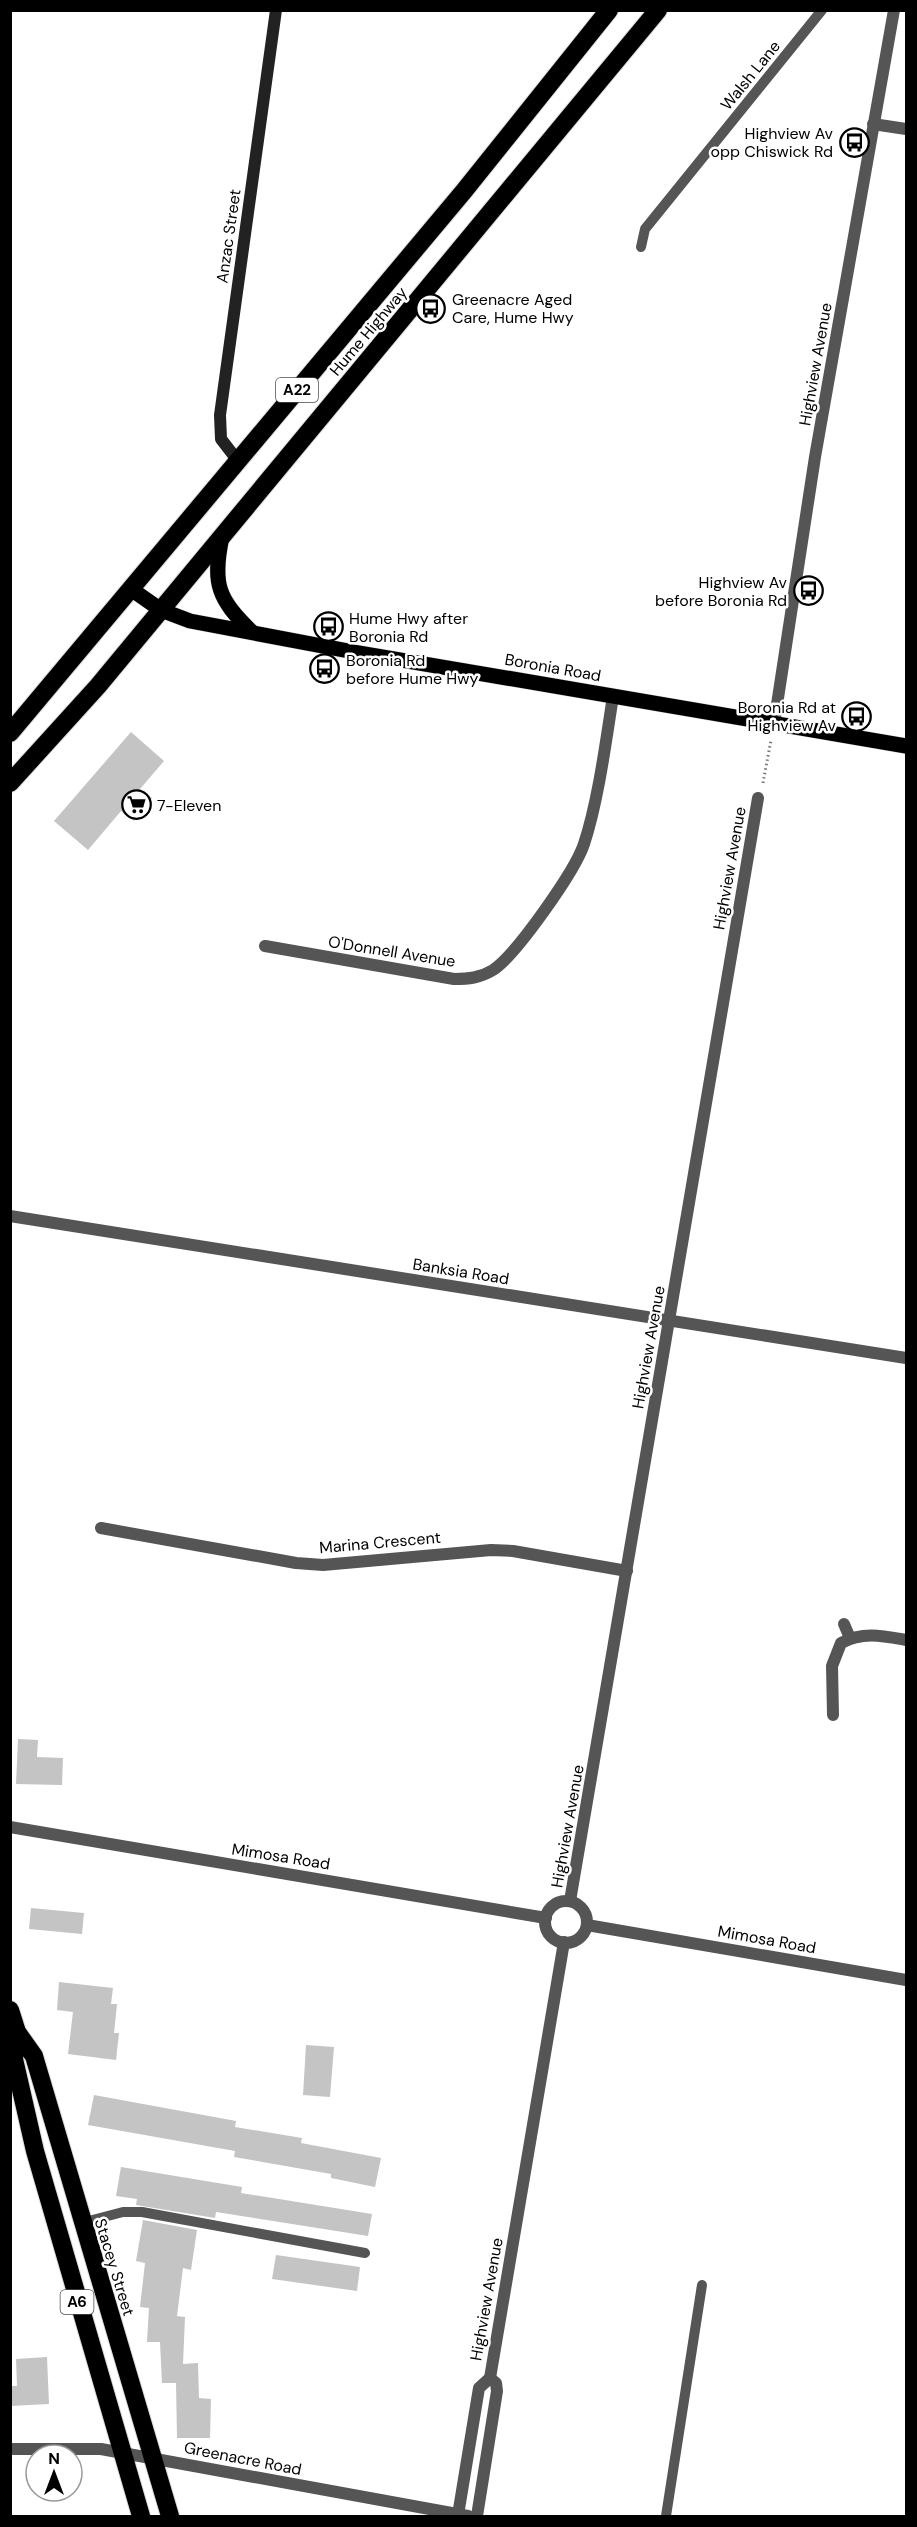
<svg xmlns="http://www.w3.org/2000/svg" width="917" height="2527" viewBox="0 0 917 2527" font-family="'DM Sans',sans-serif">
<rect width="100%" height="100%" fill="#fff"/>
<g fill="#c4c4c4">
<path d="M 131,732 L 164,761 L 140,789 L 152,798 L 134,821 L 121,811 L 88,850 L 54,821 Z"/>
<path d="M 18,1739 L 38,1740 L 37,1757 L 63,1758 L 62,1785 L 16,1784 Z"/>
<path d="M 31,1908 L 84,1913 L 82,1934 L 29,1929 Z"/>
<path d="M 59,1982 L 113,1988 L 111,2004 L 117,2004 L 114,2033 L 119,2033 L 116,2060 L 68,2054 L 73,2012 L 57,2010 Z"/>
<path d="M 306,2045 L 334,2047 L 330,2097 L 303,2095 Z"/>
<path d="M 94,2095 L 236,2121 L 235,2127 L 302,2138 L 301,2143 L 381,2158 L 375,2187 L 331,2178 L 331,2174 L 234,2157 L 235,2151 L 88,2125 Z"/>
<path d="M 121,2167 L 242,2187 L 241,2193 L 372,2214 L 368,2236 L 216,2212 L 215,2218 L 136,2205 L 137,2199 L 116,2196 Z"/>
<path d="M 143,2220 L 197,2230 L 191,2270 L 183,2268 L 177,2316 L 185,2317 L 183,2364 L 198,2363 L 199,2398 L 211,2399 L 210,2438 L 177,2438 L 176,2383 L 162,2383 L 160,2342 L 147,2342 L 149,2308 L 140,2307 L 145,2263 L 136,2261 Z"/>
<path d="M 276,2255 L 360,2267 L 357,2291 L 272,2279 Z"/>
<path d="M 47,2357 L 49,2404 L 10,2406 L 10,2386 L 17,2386 L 16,2359 Z"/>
</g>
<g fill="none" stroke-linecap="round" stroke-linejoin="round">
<defs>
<g id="primary">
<path d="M 222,537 C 212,584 218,599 252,632"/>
<path d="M 131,589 L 161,610 L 190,621 L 354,652 L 906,746"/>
</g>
<g id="highway">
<path d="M 10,733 L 464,191 L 609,10"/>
<path d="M 10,783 L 98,686 L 658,10"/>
<path d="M 10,2010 L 17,2032 L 34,2056 L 170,2516"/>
<path d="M 17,2032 L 14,2059 L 35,2151 L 141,2516"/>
</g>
</defs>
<use href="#primary" stroke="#dbdbdb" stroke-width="16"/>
<use href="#highway" stroke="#dbdbdb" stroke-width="20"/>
<path stroke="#777" stroke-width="3" stroke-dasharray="1.5 3" stroke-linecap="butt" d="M 763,783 L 771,740"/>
<g stroke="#555" stroke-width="10">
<path d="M 641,247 L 645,229 L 822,10"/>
<path d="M 81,2223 L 123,2212 L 142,2212 L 365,2253"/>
<path d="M 666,2516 L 702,2285"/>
</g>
<g stroke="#555" stroke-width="12">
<path d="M 873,124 L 906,129"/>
<path d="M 774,724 L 815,457 L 894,10"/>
<path d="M 265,946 L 454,979 C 468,979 480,978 493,970 C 516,955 575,871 584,844 C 598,802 606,741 613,696"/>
<path d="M 10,1216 L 906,1358"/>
<path d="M 101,1528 L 296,1563 L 323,1565 L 491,1550 L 513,1551 L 627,1571"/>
<path d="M 844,1624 L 850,1638"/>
<path d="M 833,1715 L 832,1666 L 841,1643 C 863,1631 884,1636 906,1640"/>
<path d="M 10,1827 L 546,1918"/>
<path d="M 570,1901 L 758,798"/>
<circle cx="566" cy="1922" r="21"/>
<path d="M 587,1925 L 906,1980"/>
<path d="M 490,2378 L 564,1942"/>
<path d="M 10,2449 L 101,2449 L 468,2516"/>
<path d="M 458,2515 L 479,2388 L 490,2378"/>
<path d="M 477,2516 L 497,2391 L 496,2383 L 490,2378"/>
</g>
<path stroke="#222" stroke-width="12" d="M 238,461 L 221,439 L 220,415 L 276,10"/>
<use href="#primary" stroke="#000" stroke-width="15"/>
<use href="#highway" stroke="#000" stroke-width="18"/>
</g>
<defs>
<symbol id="bus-ring" viewBox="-11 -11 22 22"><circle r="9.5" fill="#fff" stroke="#000" stroke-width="1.5"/><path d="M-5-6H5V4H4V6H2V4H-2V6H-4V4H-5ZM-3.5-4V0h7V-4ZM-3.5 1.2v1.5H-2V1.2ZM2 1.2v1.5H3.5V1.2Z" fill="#000"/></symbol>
<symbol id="supermarket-ring" viewBox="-11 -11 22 22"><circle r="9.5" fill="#fff" stroke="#000" stroke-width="1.5"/><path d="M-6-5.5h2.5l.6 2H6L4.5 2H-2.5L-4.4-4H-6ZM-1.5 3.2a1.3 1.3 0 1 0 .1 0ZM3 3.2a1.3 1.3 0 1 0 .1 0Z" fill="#000"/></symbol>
</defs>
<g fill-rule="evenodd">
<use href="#bus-ring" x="838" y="126" width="33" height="33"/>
<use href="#bus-ring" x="414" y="292" width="33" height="33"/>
<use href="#bus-ring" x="792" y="574" width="33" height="33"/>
<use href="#bus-ring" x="312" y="610" width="33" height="33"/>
<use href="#bus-ring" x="308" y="652" width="33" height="33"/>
<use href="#bus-ring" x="840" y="700" width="33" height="33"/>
<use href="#supermarket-ring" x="120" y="788" width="33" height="33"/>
</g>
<g text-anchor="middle" stroke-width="5" stroke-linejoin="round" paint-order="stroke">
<g fill="#fff" stroke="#4c4c4c" stroke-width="1.5">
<rect x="276" y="378" width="42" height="24" rx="4.5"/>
<rect x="60.5" y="2290" width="33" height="24" rx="4.5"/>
</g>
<g font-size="15" font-weight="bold" fill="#000">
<text x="297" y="395">A22</text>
<text x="77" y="2307">A6</text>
</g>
<g font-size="16" fill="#000" stroke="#fff">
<text transform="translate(750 75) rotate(-51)" y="6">Walsh Lane</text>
<text transform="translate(228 236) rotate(-82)" y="6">Anzac Street</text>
<text transform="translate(368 331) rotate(-50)" y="6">Hume Highway</text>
<text transform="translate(815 364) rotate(-80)" y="6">Highview Avenue</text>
<text transform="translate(553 667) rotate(10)" y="6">Boronia Road</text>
<text transform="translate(729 868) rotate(-80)" y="6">Highview Avenue</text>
<text transform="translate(392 951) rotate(9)" y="6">O'Donnell Avenue</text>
<text transform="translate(461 1271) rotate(9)" y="6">Banksia Road</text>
<text transform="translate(648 1347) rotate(-80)" y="6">Highview Avenue</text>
<text transform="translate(380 1542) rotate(-5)" y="6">Marina Crescent</text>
<text transform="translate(567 1826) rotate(-80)" y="6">Highview Avenue</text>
<text transform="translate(281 1856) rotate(9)" y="6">Mimosa Road</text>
<text transform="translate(767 1939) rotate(10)" y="6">Mimosa Road</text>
<text transform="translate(115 2267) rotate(73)" y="6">Stacey Street</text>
<text transform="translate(486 2299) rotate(-80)" y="6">Highview Avenue</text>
<text transform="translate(243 2458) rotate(11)" y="6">Greenacre Road</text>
</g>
<g font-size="16" fill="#000" stroke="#fff" text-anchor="start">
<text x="833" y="139" text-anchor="end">Highview Av<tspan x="833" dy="18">opp Chiswick Rd</tspan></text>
<text x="452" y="305">Greenacre Aged<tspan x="452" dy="18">Care, Hume Hwy</tspan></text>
<text x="787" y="588" text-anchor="end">Highview Av<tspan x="787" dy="18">before Boronia Rd</tspan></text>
<text x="349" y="624">Hume Hwy after<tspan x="349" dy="18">Boronia Rd</tspan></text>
<text x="346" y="666">Boronia Rd<tspan x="346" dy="18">before Hume Hwy</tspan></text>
<text x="836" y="713" text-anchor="end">Boronia Rd at<tspan x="836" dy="18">Highview Av</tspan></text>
<text x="157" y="811">7-Eleven</text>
</g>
</g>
<rect width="917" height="2527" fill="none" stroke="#000000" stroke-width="24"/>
<g transform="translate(54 2473)"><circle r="28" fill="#ffffff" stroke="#999999" stroke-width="1.5"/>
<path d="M0-4.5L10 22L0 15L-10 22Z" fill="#000000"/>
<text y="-9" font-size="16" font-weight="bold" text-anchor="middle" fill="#000000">N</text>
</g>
</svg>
